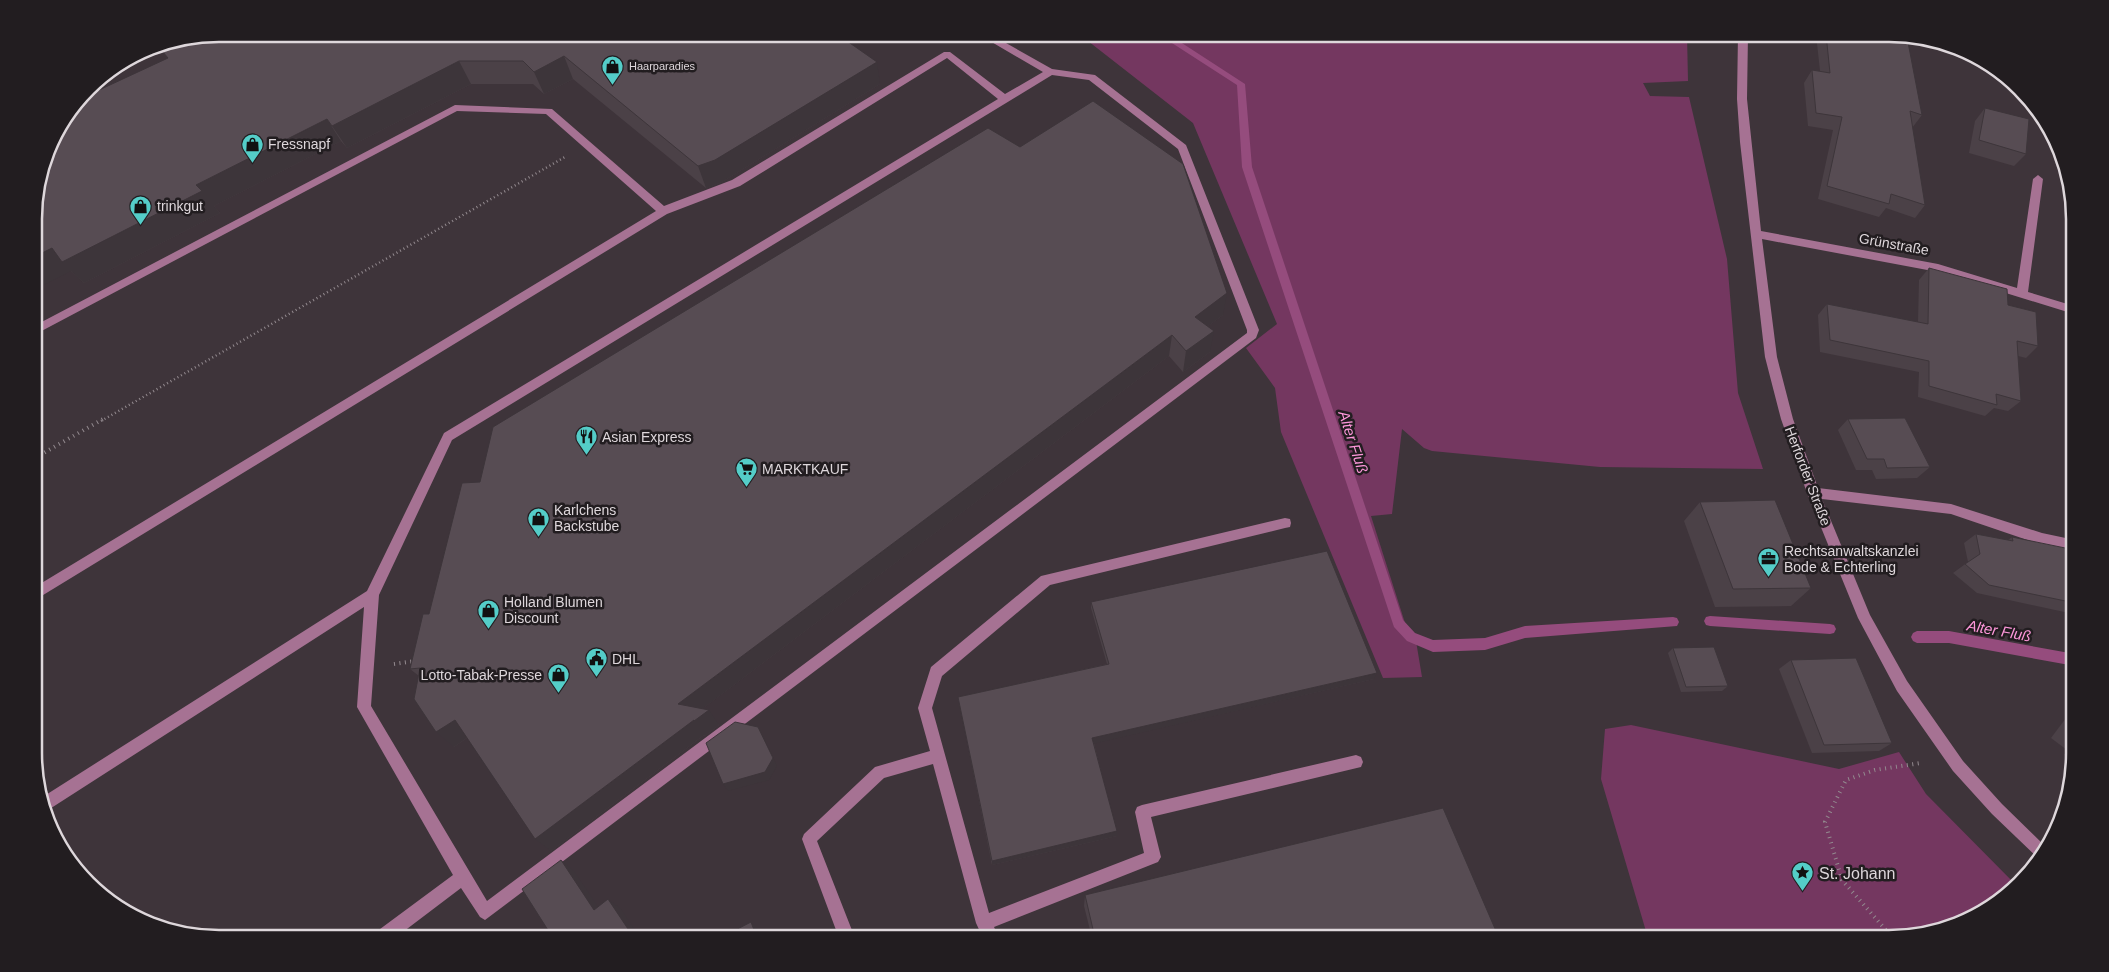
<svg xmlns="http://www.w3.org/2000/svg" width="2109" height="972" viewBox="0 0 2109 972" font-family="Arial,sans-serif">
<rect width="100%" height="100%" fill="#3e343a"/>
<g fill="#743760">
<path d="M 1079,34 L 1687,34 L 1688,81 L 1643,83 L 1650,96 L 1689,97 L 1727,259 L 1738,393 L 1763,469 L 1600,467 L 1432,451 L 1424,448 L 1402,429 L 1392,514 L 1371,516 L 1405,623 L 1415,635 L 1422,677 L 1383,678 L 1281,432 L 1275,388 L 1246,348 L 1277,324 L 1193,123 Z"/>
<path d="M 1631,725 L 1839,769 L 1899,752 L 1926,794 L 2016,885 L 1993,907 L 1949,928 L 1901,938 L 1648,938 L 1601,779 L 1605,729 Z"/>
</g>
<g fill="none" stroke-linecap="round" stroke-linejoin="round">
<g fill="#954c7d" fill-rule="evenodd">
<path d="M 1158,34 L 1168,34 L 1245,84 L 1252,167 L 1403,620 L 1415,633 L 1433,640 L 1485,638 L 1525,626 L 1673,617 L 1677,618 L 1679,622 L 1677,626 L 1525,638 L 1485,650 L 1433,652 L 1407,641 L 1394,627 L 1242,167 L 1237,85 Z"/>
<path d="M 1710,616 L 1830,624 L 1834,625 L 1836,629 L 1834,633 L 1830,634 L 1710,626 L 1706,625 L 1704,621 L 1706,617 Z"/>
<path d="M 1917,631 L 1949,631 L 2075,654 L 2075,666 L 1949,643 L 1917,643 L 1913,641 L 1911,637 L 1913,633 Z"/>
</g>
<path stroke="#938a8f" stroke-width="2.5" stroke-dasharray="1 3" stroke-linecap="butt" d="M 101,421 L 565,157"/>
<g stroke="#938a8f" stroke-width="4" stroke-dasharray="1 4.5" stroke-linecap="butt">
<path d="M 35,458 L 103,419"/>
<path d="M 394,664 L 415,661"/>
<path d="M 1893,938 L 1842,880 L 1825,822 L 1846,780 L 1875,770 L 1921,763"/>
</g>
<g fill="#a67293" fill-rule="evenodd">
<path d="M 978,34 L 990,34 L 1052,69 L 1095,75 L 1186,145 L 1259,330 L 1256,338 L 485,920 L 480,917 L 461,888 L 395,938 L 374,938 L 376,932 L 453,875 L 357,707 L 364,607 L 45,812 L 41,798 L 367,591 L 444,433 L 998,99 L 947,58 L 740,186 L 667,214 L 35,600 L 35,587 L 656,211 L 546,114 L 457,111 L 34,335 L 34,326 L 455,105 L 552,109 L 664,206 L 732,180 L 944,52 L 950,52 L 1005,94 L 1043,72 ZM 1052,75 L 1089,80 L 1178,149 L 1247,330 L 1247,333 L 487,901 L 371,706 L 379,595 L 452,440 Z"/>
<path d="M 1738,34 L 1748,34 L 1747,99 L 1761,231 L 1938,264 L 2017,288 L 2033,179 L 2038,175 L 2043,179 L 2028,292 L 2074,306 L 2074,314 L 1938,272 L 1762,239 L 1777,357 L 1793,419 L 1818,488 L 1951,504 L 2042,533 L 2075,540 L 2075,552 L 2042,545 L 1951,514 L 1822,499 L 1870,615 L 1907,681 L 1963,761 L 2002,804 L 2047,848 L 2040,860 L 1992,814 L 1953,771 L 1897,691 L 1858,618 L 1807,493 L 1781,419 L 1765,357 L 1740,142 L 1737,99 Z"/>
<path d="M 1285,518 L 1290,519 L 1291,523 L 1290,527 L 1285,528 L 1050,585 L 942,676 L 932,708 L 989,913 L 1144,853 L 1135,812 L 1137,807 L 1142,805 L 1356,755 L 1361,757 L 1363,762 L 1361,767 L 1151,817 L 1161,857 L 1158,862 L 994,927 L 999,938 L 983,938 L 976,923 L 933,764 L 884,778 L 817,841 L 855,938 L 839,938 L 802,839 L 804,834 L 875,767 L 930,751 L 918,708 L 931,667 L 1041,576 Z"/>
</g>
</g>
<g fill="#4b4147">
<path d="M 220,34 L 837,34 L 880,84 L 722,182 L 706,188 L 573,79 L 544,94 L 533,84 L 471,84 L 347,148 L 341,141 L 214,206 L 220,213 L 84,283 L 71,271 L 168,58 L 163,52 L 188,41 L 187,40 Z"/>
<path d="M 1816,34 L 1889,34 L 1922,115 L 1912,128 L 1925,205 L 1915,218 L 1886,208 L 1879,217 L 1818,199 L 1833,130 L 1808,126 L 1804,83 L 1812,70 L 1820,71 Z"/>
<path d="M 1985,108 L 2026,154 L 2014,166 L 1969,153 L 1975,121 Z"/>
<path d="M 2070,183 L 2074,196 L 2074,202 L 2071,201 Z"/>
<path d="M 2074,248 L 2074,262 L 2072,261 Z"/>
<path d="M 1929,268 L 2008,305 L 2038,346 L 2026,358 L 2018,356 L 2021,401 L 2008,411 L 1994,408 L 1985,416 L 1918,397 L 1919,372 L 1820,352 L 1818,315 L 1827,304 L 1918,322 L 1919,280 Z"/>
<path d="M 1223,315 L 1208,326 L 1210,352 L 1183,372 L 1169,356 L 702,709 L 719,725 L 705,736 L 704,735 L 551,851 L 467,738 L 454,747 L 419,676 L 410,669 L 429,614 L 480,482 Z"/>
<path d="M 2074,319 L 2074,362 L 2065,359 L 2069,323 Z"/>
<path d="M 1848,419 L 1930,467 L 1917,478 L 1876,479 L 1872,470 L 1856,470 L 1838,430 Z"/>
<path d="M 2074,452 L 2075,497 L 2067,458 Z"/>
<path d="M 1700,502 L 1811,588 L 1791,606 L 1715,607 L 1684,521 Z"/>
<path d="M 1976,534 L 2008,540 L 2012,537 L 2075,570 L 2075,609 L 2069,613 L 1977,593 L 1953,573 L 1968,562 L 1964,543 Z"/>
<path d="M 1091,602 L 1374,679 L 1094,743 L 1117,836 L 992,865 L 958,697 L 1107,664 L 1091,608 Z"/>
<path d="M 1673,648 L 1728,686 L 1722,691 L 1681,692 L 1668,653 Z"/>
<path d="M 1791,660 L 1892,743 L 1879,751 L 1812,753 L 1779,669 Z"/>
<path d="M 2075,706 L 2075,752 L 2073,762 L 2064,755 L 2067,750 L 2051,738 Z"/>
<path d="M 1085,895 L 1499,938 L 1092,938 L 1084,906 Z"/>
</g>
<g fill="#3d353a">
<path d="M 564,56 L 573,79 L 544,94 L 534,72 Z"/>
<path d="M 459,61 L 471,84 L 347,148 L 332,126 Z"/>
<path d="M 877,62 L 880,84 L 722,182 L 706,188 L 698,166 Z"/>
<path d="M 327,119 L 341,141 L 214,206 L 220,213 L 84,283 L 71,271 L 34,290 L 34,257 L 52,248 L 196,185 Z"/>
<path d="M 1227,293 L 1223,315 L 1192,338 L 1195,317 Z"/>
<path d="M 1214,331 L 1210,352 L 1183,372 L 1186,351 Z"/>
<path d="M 1172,335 L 1169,356 L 689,719 L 678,704 Z"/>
<path d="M 1377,673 L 1374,679 L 1092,744 L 1092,738 Z"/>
<path d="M 709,710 L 719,725 L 705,736 L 704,735 L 551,851 L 535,839 L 694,720 Z"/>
<path d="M 455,720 L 471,735 L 454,747 L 436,732 Z"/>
<path d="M 758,727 L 777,766 L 769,780 L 728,791 L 723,784 Z"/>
<path d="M 1117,831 L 1117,836 L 992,865 L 992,861 Z"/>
<path d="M 561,860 L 574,871 L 607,920 L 594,910 Z"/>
<path d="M 608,899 L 621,909 L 640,938 L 634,938 Z"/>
<path d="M 751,922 L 760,931 L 762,938 L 757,938 Z"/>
</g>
<g fill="#574c53" stroke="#3d353a">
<path d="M 220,34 L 837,34 L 877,62 L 715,160 L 698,166 L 564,56 L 534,72 L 523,61 L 459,61 L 332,126 L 327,119 L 196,185 L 202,191 L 62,262 L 52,248 L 34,257 L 34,207 L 53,137 L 84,97 L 168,58 L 163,52 L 192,39 Z"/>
<path d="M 1826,34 L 1889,34 L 1907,37 L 1922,115 L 1910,111 L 1925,205 L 1891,194 L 1889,204 L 1827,186 L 1842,117 L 1816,113 L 1812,70 L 1830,73 Z"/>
<path d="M 1093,101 L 1183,164 L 1227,293 L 1195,317 L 1214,331 L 1186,351 L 1172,335 L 678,704 L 709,710 L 694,721 L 694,720 L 535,839 L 455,720 L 436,732 L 414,699 L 420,668 L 410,669 L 423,614 L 429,614 L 462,483 L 480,482 L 493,427 L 988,128 L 1020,147 Z"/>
<path d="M 1985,108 L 2029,119 L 2026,154 L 1979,140 Z"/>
<path d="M 1929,268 L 2007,289 L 2008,305 L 2036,312 L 2038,346 L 2017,341 L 2021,401 L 1996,394 L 1997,405 L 1929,386 L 1929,361 L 1830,340 L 1827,304 L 1928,324 Z"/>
<path d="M 1905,418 L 1930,467 L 1887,468 L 1884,459 L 1867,459 L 1848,419 Z"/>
<path d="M 1775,500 L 1811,588 L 1733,589 L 1700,502 Z"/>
<path d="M 1976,534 L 2013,541 L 2012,537 L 2070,549 L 2075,570 L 2075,603 L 1989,585 L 1965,564 L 1980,554 Z"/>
<path d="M 1327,551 L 1377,673 L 1092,738 L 1117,831 L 992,861 L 958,697 L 1109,664 L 1091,602 Z"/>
<path d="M 1714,647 L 1728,686 L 1686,687 L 1673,648 Z"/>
<path d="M 1856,658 L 1892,743 L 1824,745 L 1791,660 Z"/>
<path d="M 2075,719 L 2075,734 L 2068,729 Z"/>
<path d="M 735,722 L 758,727 L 773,758 L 765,772 L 723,784 L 706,743 Z"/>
<path d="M 1443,808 L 1499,938 L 1095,938 L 1085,895 Z"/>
<path d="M 561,860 L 594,910 L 608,899 L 634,938 L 553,938 L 522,889 Z"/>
<path d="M 751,922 L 757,938 L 720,938 Z"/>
</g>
<defs>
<symbol id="shop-pin" viewBox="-11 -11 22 30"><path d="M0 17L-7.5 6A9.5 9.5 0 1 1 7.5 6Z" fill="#54cdc8" stroke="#221d20"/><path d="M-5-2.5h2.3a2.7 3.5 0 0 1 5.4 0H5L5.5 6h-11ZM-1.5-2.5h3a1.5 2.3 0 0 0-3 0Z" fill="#111"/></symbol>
<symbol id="restaurant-pin" viewBox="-11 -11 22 30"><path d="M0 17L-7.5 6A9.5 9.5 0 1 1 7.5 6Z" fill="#54cdc8" stroke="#221d20"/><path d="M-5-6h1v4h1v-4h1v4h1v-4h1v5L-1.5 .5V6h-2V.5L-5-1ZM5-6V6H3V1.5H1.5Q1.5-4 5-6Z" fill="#111"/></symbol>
<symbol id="supermarket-pin" viewBox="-11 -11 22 30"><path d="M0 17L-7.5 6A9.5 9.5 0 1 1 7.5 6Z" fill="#54cdc8" stroke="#221d20"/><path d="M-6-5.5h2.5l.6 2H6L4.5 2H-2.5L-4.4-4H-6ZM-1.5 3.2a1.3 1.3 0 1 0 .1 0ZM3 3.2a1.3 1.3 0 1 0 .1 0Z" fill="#111"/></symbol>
<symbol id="office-pin" viewBox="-11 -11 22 30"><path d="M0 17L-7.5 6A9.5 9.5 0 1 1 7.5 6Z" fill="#54cdc8" stroke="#221d20"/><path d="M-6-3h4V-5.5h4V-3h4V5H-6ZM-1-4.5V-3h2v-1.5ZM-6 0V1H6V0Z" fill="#111"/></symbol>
<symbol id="civic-pin" viewBox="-11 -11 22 30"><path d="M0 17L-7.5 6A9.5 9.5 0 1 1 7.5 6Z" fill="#54cdc8" stroke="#221d20"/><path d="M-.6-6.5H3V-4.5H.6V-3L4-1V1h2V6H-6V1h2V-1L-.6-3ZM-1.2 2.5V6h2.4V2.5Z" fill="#111"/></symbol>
<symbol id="sight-pin" viewBox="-11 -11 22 30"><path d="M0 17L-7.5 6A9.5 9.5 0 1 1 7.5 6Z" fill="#54cdc8" stroke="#221d20"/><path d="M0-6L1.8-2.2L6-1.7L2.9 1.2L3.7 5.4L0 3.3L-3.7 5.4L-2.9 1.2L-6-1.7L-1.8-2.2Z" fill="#111"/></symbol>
</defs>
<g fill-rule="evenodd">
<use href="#shop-pin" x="600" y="54" width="25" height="34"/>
<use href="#shop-pin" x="240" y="132" width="25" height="34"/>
<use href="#shop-pin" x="128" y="194" width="25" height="34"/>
<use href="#restaurant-pin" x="574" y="424" width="25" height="34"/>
<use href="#supermarket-pin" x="734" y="456" width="25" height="34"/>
<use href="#shop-pin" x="526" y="506" width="25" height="34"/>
<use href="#office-pin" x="1756" y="546" width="25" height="34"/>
<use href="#shop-pin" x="476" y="598" width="25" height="34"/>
<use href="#civic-pin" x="584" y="646" width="25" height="34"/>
<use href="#shop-pin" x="546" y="662" width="25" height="34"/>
<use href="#sight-pin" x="1790" y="860" width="25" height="34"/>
</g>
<g text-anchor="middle" stroke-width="5" stroke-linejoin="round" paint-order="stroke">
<g font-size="11" fill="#ded7db" stroke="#221d20" text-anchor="start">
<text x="629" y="70">Haarparadies</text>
</g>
<g font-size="14" fill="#ded7db" stroke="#221d20" text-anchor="start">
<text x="268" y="149">Fressnapf</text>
<text x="157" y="211">trinkgut</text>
<text x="602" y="442">Asian Express</text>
<text x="762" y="474">MARKTKAUF</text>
<text x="554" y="515">Karlchens<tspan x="554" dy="16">Backstube</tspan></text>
<text x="1784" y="556">Rechtsanwaltskanzlei<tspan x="1784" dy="16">Bode &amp; Echterling</tspan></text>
<text x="504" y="607">Holland Blumen<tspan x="504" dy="16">Discount</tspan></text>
<text x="612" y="664">DHL</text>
<text x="542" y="680" text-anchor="end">Lotto-Tabak-Presse</text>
</g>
<g font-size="14" fill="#ded7db" stroke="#221d20">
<text transform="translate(1894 244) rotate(10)" y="5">Grünstraße</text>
<text transform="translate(1808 476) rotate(69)" y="5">Herforder Straße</text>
</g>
<g font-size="15" font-style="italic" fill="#fd97da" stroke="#221d20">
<text transform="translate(1353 442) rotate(72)" y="5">Alter Fluß</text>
<text transform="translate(1999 631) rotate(10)" y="5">Alter Fluß</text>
</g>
<g font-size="16" fill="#ded7db" stroke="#221d20" text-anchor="start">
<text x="1819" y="879">St. Johann</text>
</g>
</g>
<path d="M0 0H2109V972H0ZM219 42H1889A177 177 0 0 1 2066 219V753A177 177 0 0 1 1889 930H219A177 177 0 0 1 42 753V219A177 177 0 0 1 219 42Z" fill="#221d20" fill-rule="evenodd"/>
<path fill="none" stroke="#ded7db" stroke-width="2.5" d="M219 42H1889A177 177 0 0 1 2066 219V753A177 177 0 0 1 1889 930H219A177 177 0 0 1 42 753V219A177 177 0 0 1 219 42Z"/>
</svg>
